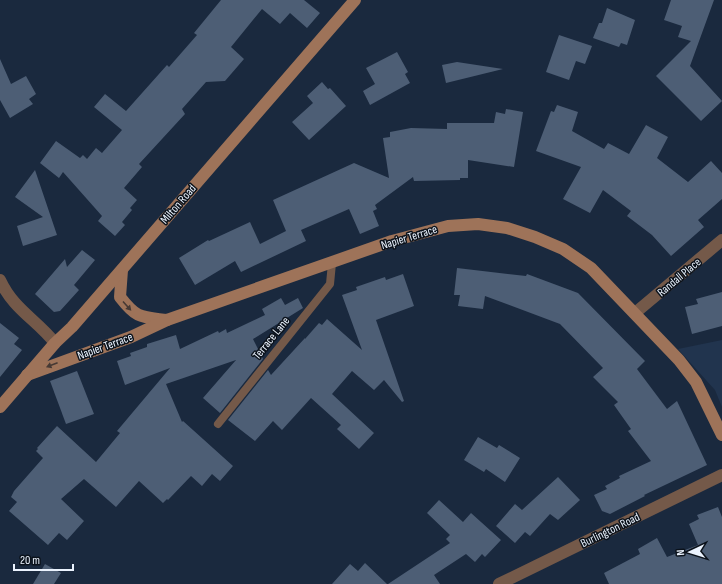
<svg xmlns="http://www.w3.org/2000/svg" width="722" height="584" viewBox="0 0 722 584" font-family="'Sofia Sans Condensed',sans-serif">
<rect width="100%" height="100%" fill="#1a293e"/>
<path fill="#21344e" d="M 722,340 L 722,407 L 715,390 L 678,349 Z"/>
<g fill="#4d5e75">
<path d="M 221,0 L 304,0 L 320,13 L 307,28 L 290,13 L 280,24 L 262,9 L 231,47 L 244,59 L 225,81 L 206,82 L 182,109 L 185,114 L 139,164 L 142,167 L 124,188 L 137,200 L 130,208 L 132,210 L 122,222 L 125,225 L 115,236 L 98,221 L 102,216 L 63,172 L 59,178 L 40,163 L 56,141 L 80,158 L 83,155 L 87,159 L 96,148 L 102,153 L 122,130 L 94,107 L 105,94 L 126,111 L 167,65 L 169,67 L 197,35 L 194,33 Z"/>
<path d="M 671,0 L 714,0 L 690,66 L 722,101 L 701,121 L 656,76 L 691,41 L 678,37 L 682,26 L 664,20 Z"/>
<path d="M 607,8 L 635,20 L 627,45 L 621,43 L 619,47 L 593,38 L 599,23 L 602,23 Z"/>
<path d="M 559,35 L 592,46 L 585,64 L 576,61 L 569,80 L 546,72 Z"/>
<path d="M 397,52 L 408,72 L 405,74 L 410,83 L 370,105 L 363,91 L 375,84 L 366,68 Z"/>
<path d="M 0,59 L 11,84 L 26,76 L 36,94 L 29,99 L 33,104 L 10,118 L 0,100 Z"/>
<path d="M 457,62 L 503,69 L 446,83 L 442,65 Z"/>
<path d="M 322,82 L 328,89 L 330,88 L 346,106 L 309,140 L 292,122 L 313,103 L 307,96 Z"/>
<path d="M 557,105 L 578,112 L 572,131 L 604,149 L 608,143 L 629,154 L 646,125 L 668,137 L 657,158 L 688,182 L 711,161 L 722,173 L 722,199 L 698,220 L 704,227 L 671,256 L 652,235 L 627,216 L 631,211 L 603,190 L 590,213 L 563,199 L 581,167 L 536,151 L 551,111 L 554,112 Z"/>
<path d="M 506,109 L 523,112 L 514,167 L 468,160 L 468,178 L 460,178 L 460,180 L 414,181 L 413,177 L 375,205 L 377,209 L 373,211 L 379,226 L 360,234 L 349,209 L 301,230 L 306,241 L 241,272 L 235,261 L 195,285 L 179,258 L 208,240 L 209,241 L 250,222 L 260,244 L 286,231 L 273,200 L 354,163 L 389,178 L 383,138 L 390,137 L 390,132 L 411,128 L 447,129 L 447,123 L 494,123 L 496,112 L 505,114 Z"/>
<path d="M 35,170 L 57,235 L 23,246 L 17,226 L 43,217 L 15,197 Z"/>
<path d="M 82,250 L 95,260 L 74,285 L 79,290 L 60,311 L 54,312 L 35,294 L 65,259 L 67,267 Z"/>
<path d="M 457,268 L 526,276 L 527,274 L 578,293 L 645,361 L 637,369 L 667,409 L 677,401 L 707,465 L 644,495 L 645,496 L 610,514 L 602,511 L 594,495 L 607,489 L 605,486 L 620,478 L 619,476 L 651,461 L 628,431 L 631,429 L 614,405 L 618,402 L 593,377 L 603,368 L 560,324 L 485,296 L 483,309 L 458,306 L 460,295 L 454,295 Z"/>
<path d="M 403,274 L 414,306 L 376,320 L 404,401 L 402,402 L 384,380 L 374,390 L 352,371 L 332,394 L 374,433 L 359,449 L 337,429 L 341,425 L 311,398 L 282,430 L 273,421 L 255,441 L 228,420 L 268,370 L 271,375 L 305,338 L 305,339 L 319,323 L 322,325 L 327,319 L 362,350 L 342,295 L 357,290 L 356,287 L 385,277 L 386,280 Z"/>
<path d="M 722,292 L 722,326 L 692,334 L 685,307 L 698,304 L 696,299 Z"/>
<path d="M 281,298 L 285,305 L 298,298 L 303,308 L 253,339 L 263,359 L 220,413 L 203,398 L 236,360 L 166,384 L 182,422 L 183,421 L 233,466 L 220,481 L 212,474 L 202,486 L 191,476 L 168,500 L 167,499 L 163,503 L 139,481 L 116,507 L 84,479 L 61,499 L 84,521 L 67,540 L 59,533 L 48,545 L 9,511 L 17,502 L 11,497 L 14,491 L 43,458 L 36,451 L 38,449 L 37,448 L 57,426 L 96,462 L 120,433 L 117,431 L 170,368 L 125,385 L 117,361 L 131,356 L 130,353 L 147,347 L 147,344 L 176,335 L 180,349 L 218,331 L 219,333 L 226,329 L 227,333 L 265,315 L 262,309 Z"/>
<path d="M 0,323 L 19,338 L 14,344 L 22,350 L 0,377 Z"/>
<path d="M 77,371 L 94,414 L 66,424 L 50,381 Z"/>
<path d="M 478,437 L 497,448 L 499,445 L 520,458 L 505,482 L 486,469 L 484,472 L 464,460 Z"/>
<path d="M 558,477 L 580,500 L 558,520 L 550,514 L 530,536 L 525,532 L 515,543 L 496,526 L 515,504 L 522,510 Z"/>
<path d="M 439,500 L 463,522 L 471,513 L 501,540 L 485,557 L 482,554 L 475,562 L 466,554 L 434,575 L 440,584 L 388,584 L 450,543 L 446,539 L 450,535 L 427,513 Z"/>
<path d="M 718,507 L 722,517 L 722,584 L 609,584 L 604,573 L 640,554 L 638,549 L 657,538 L 667,557 L 698,545 L 689,524 L 699,519 L 697,515 Z"/>
<path d="M 365,563 L 387,584 L 332,584 L 350,564 L 358,571 Z"/>
<path d="M 45,564 L 61,573 L 54,584 L 33,584 Z"/>
</g>
<g fill="none" stroke-linecap="round" stroke-linejoin="round">
<path stroke="#745949" stroke-width="8" d="M 218,424 L 330,284 L 332,263"/>
<g stroke="#745949" stroke-width="12">
<path d="M 0,280 C 14,310 36,319 55,343"/>
<path d="M 635,313 L 722,240"/>
<path d="M 499,584 L 722,475"/>
</g>
<g stroke="#9e7359" stroke-width="12">
<path d="M 122,270 L 120,297 C 137,319 141,317 167,320"/>
<path d="M 27,375 L 131,337 L 167,320 L 392,241 L 448,226 L 478,224 L 507,228 L 535,237 L 563,249 L 591,268 L 679,360 L 696,382 L 722,435"/>
<path d="M 0,407 L 55,343 L 72,327 L 355,0"/>
</g>
</g>
<defs><path id="oneway-solid" d="M-6-.8H1V-3.2L6.5 0L1 3.2V.8H-6Z"/></defs>
<g fill="#463934">
<use href="#oneway-solid" transform="translate(127 306) rotate(48)"/>
<use href="#oneway-solid" transform="translate(52 365) rotate(159)"/>
</g>
<g text-anchor="middle" stroke-width="3" stroke-linejoin="round" paint-order="stroke">
<g font-size="12" fill="#ebf3fe" stroke="#0b121b">
<text transform="translate(178 204) rotate(-49)" y="4">Milton Road</text>
<text transform="translate(409 237) rotate(-17)" y="4">Napier Terrace</text>
<text transform="translate(679 277) rotate(-40)" y="4">Randall Place</text>
<text transform="translate(271 338) rotate(-51)" y="4">Terrace Lane</text>
<text transform="translate(105 346) rotate(-20)" y="4">Napier Terrace</text>
<text transform="translate(610 530) rotate(-26)" y="4">Burlington Road</text>
</g>
</g>
<g transform="translate(690 552) rotate(266)" stroke="#0b121b" stroke-width="3" paint-order="stroke">
<path d="M0-3L7 15L0 10L-7 15Z" fill="#ebf3fe"/>
<text y="-6" font-size="11" font-weight="bold" text-anchor="middle" fill="#ebf3fe">N</text>
</g>
<path d="M14 564v6h59v-6" fill="none" stroke="#ebf3fe" stroke-width="2"/>
<text x="20" y="564" font-size="12" fill="#ebf3fe" stroke="#0b121b" stroke-width="3" paint-order="stroke">20 m</text>
</svg>
